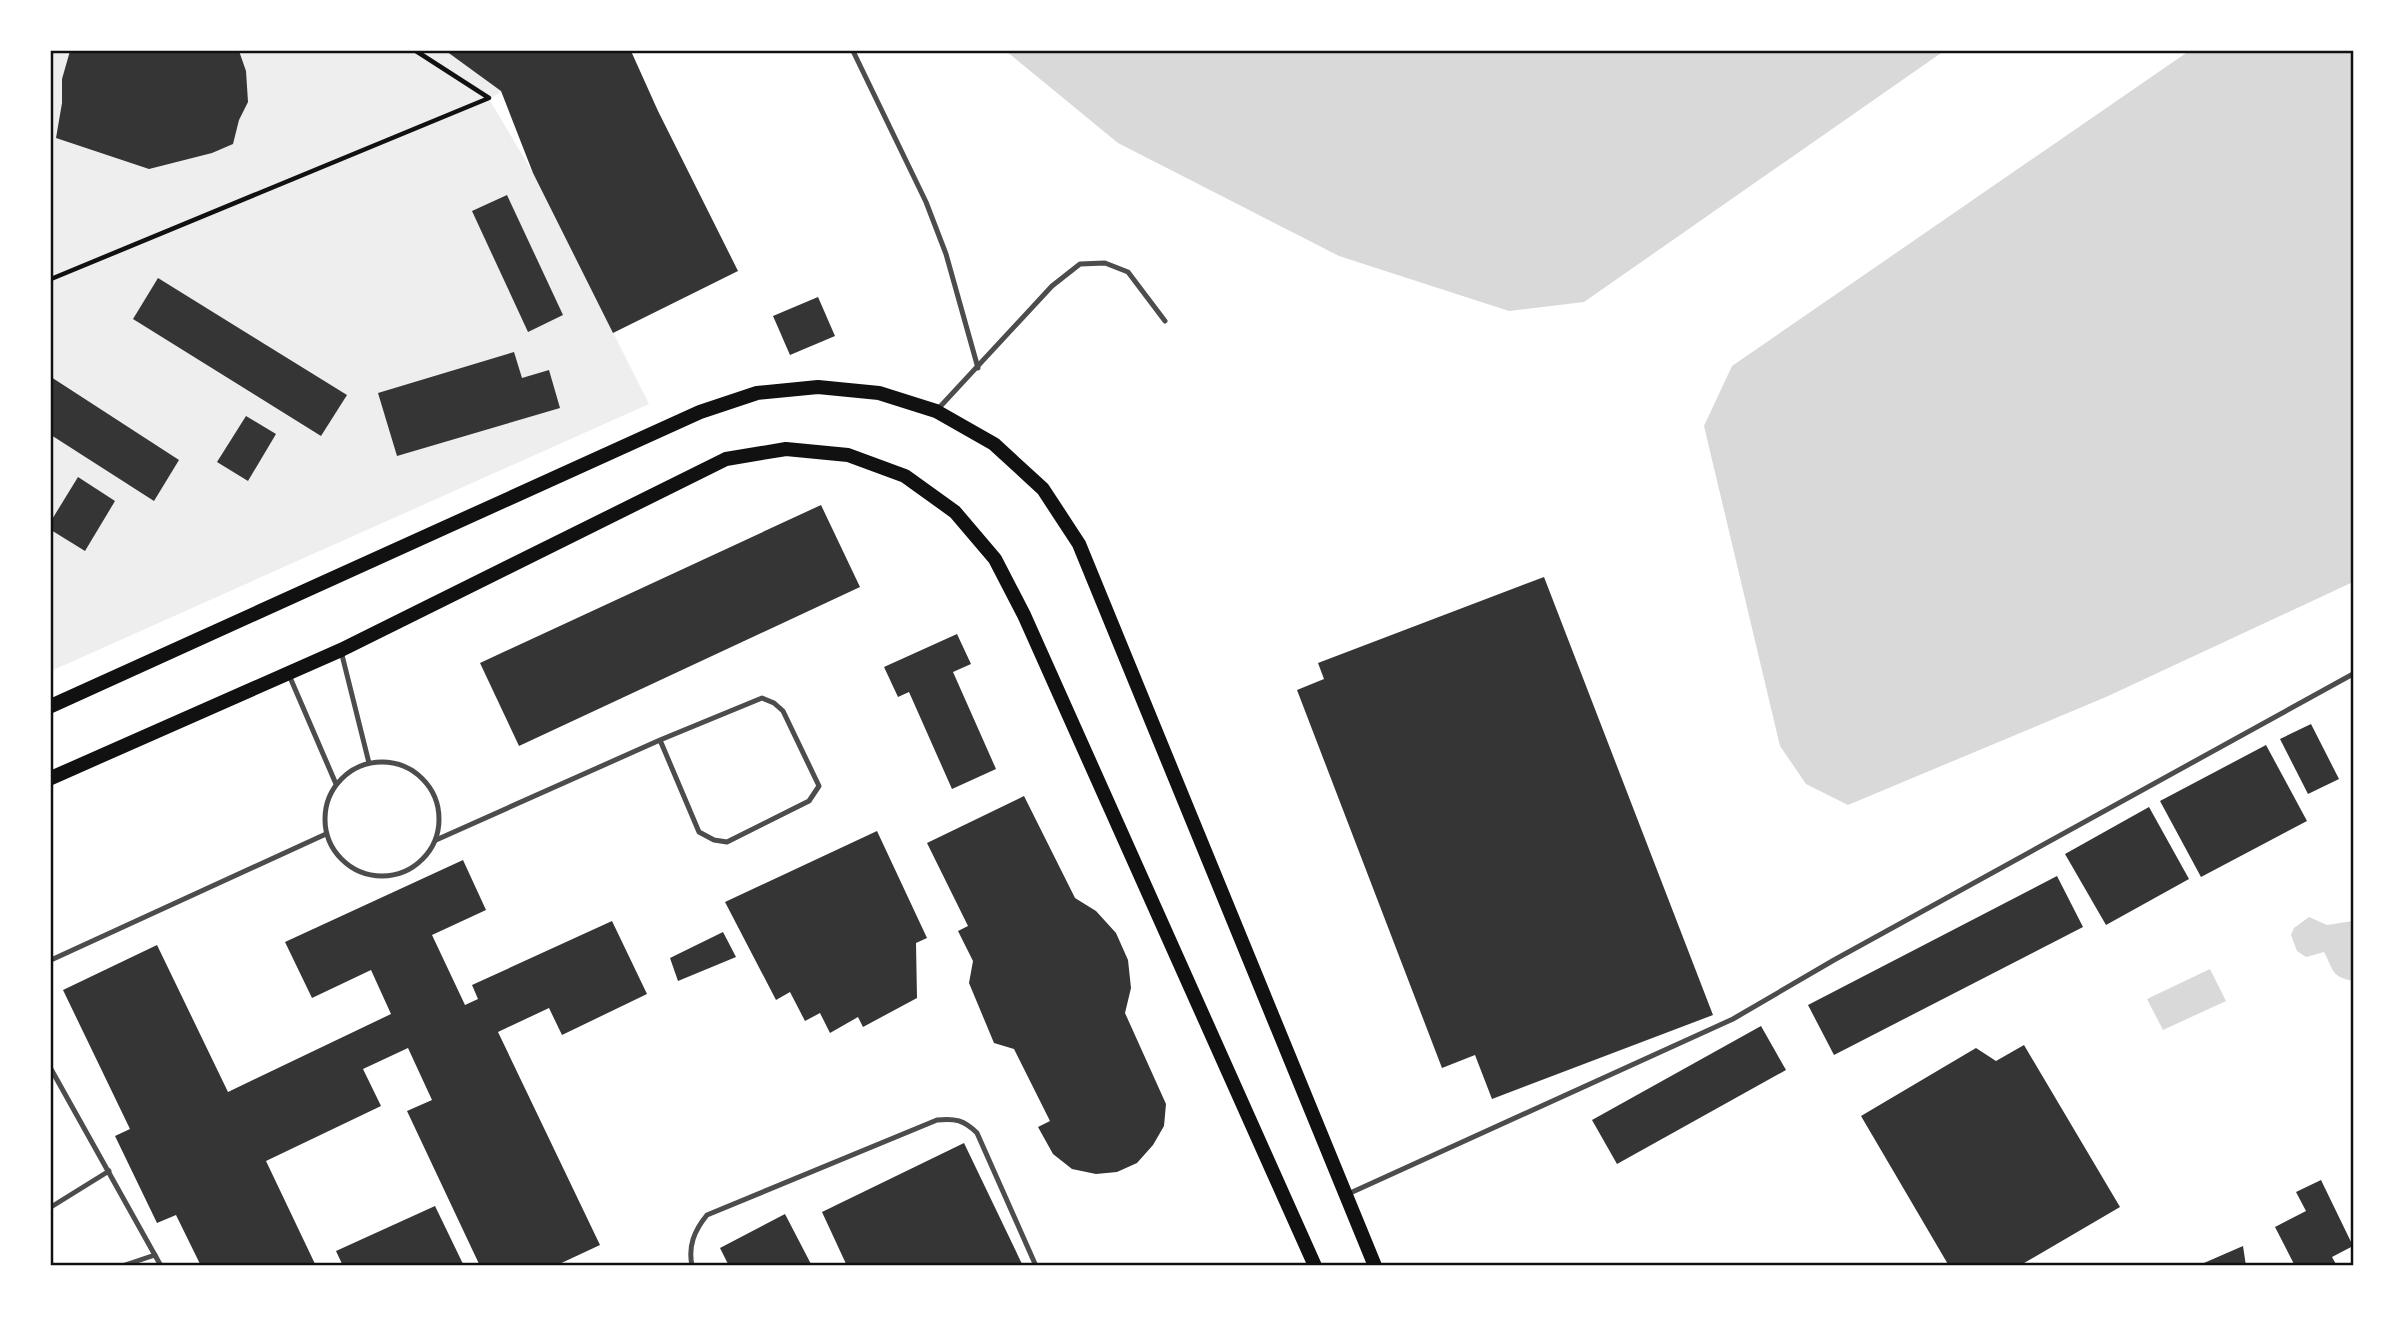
<svg xmlns="http://www.w3.org/2000/svg" width="2404" height="1317" viewBox="0 0 2404 1317" font-family="'Space Grotesk',sans-serif">
<rect width="100%" height="100%" fill="#fff"/>
<path fill="#eee" d="M 51,51 L 573,51 L 489,99 L 533,173 L 649,404 L 51,671 Z"/>
<g fill="#d9d9d9">
<path d="M 1006,51 L 1944,51 L 1584,302 L 1509,311 L 1339,256 L 1118,143 Z"/>
<path d="M 2189,51 L 2353,51 L 2353,582 L 2106,697 L 1848,805 L 1806,784 L 1780,746 L 1704,426 L 1732,366 Z"/>
<path d="M 2309,917 L 2327,925 L 2353,921 L 2353,981 C 2330,976 2334,970 2324,952 L 2306,957 L 2297,951 L 2291,935 L 2294,928 Z"/>
<path d="M 2210,969 L 2226,1001 L 2163,1030 L 2147,999 Z"/>
</g>
<g fill="#353535">
<path d="M 70,51 L 239,51 L 246,71 L 248,102 L 239,120 L 233,144 L 212,153 L 149,169 L 56,138 L 62,103 L 62,79 Z"/>
<path d="M 446,51 L 631,51 L 658,111 L 738,271 L 613,333 L 533,173 L 501,91 Z"/>
<path d="M 507,195 L 563,315 L 528,332 L 472,211 Z"/>
<path d="M 158,278 L 347,395 L 321,436 L 133,319 Z"/>
<path d="M 818,297 L 835,336 L 790,355 L 773,316 Z"/>
<path d="M 514,352 L 522,378 L 549,370 L 560,408 L 397,456 L 378,393 Z"/>
<path d="M 51,377 L 179,460 L 154,501 L 51,435 Z"/>
<path d="M 246,416 L 276,434 L 248,481 L 217,462 Z"/>
<path d="M 78,477 L 115,501 L 85,551 L 51,530 L 51,521 Z"/>
<path d="M 821,505 L 860,587 L 519,746 L 480,663 Z"/>
<path d="M 1544,577 L 1713,1015 L 1492,1099 L 1475,1055 L 1442,1068 L 1297,690 L 1324,679 L 1318,663 Z"/>
<path d="M 957,634 L 971,664 L 953,672 L 996,769 L 952,789 L 909,692 L 898,697 L 884,667 Z"/>
<path d="M 2311,724 L 2339,779 L 2308,794 L 2280,739 Z"/>
<path d="M 2266,745 L 2307,821 L 2201,877 L 2160,801 Z"/>
<path d="M 1024,796 L 1075,898 L 1096,911 L 1116,933 L 1128,960 L 1131,988 L 1125,1013 L 1166,1104 L 1164,1126 L 1153,1145 L 1137,1163 L 1117,1172 L 1096,1174 L 1072,1169 L 1053,1154 L 1038,1127 L 1050,1121 L 1014,1049 L 994,1043 L 969,983 L 973,961 L 958,931 L 968,926 L 927,843 Z"/>
<path d="M 2149,807 L 2189,879 L 2106,925 L 2065,854 Z"/>
<path d="M 877,831 L 927,938 L 916,943 L 917,998 L 863,1027 L 858,1017 L 830,1033 L 820,1013 L 805,1021 L 790,992 L 776,1000 L 725,902 Z"/>
<path d="M 463,860 L 486,910 L 432,935 L 465,1005 L 478,999 L 472,985 L 612,921 L 647,994 L 562,1035 L 549,1008 L 498,1032 L 600,1245 L 555,1266 L 480,1266 L 407,1111 L 432,1100 L 408,1048 L 363,1069 L 381,1106 L 266,1161 L 316,1266 L 201,1266 L 176,1215 L 157,1223 L 115,1136 L 130,1129 L 63,990 L 157,945 L 228,1092 L 391,1014 L 371,970 L 312,998 L 285,942 Z"/>
<path d="M 2057,876 L 2083,927 L 1834,1055 L 1808,1005 Z"/>
<path d="M 723,932 L 736,957 L 678,981 L 670,958 Z"/>
<path d="M 1761,1026 L 1786,1070 L 1617,1164 L 1592,1120 Z"/>
<path d="M 2024,1045 L 2120,1207 L 2019,1266 L 1949,1266 L 1861,1116 L 1976,1048 L 1996,1061 Z"/>
<path d="M 964,1143 L 1023,1266 L 847,1266 L 822,1212 Z"/>
<path d="M 2321,1180 L 2353,1246 L 2332,1257 L 2337,1266 L 2295,1266 L 2275,1227 L 2306,1211 L 2296,1192 Z"/>
<path d="M 435,1206 L 464,1266 L 343,1266 L 336,1251 Z"/>
<path d="M 785,1214 L 812,1266 L 729,1266 L 720,1248 Z"/>
<path d="M 2243,1246 L 2246,1266 L 2197,1266 Z"/>
</g>
<g fill="none" stroke-linecap="round" stroke-linejoin="round">
<path stroke="#111" stroke-width="4.5" d="M 51,279 L 489,98 L 416,51"/>
<g stroke="#4c4c4c" stroke-width="5">
<path d="M 853,51 L 926,202 L 946,254 L 978,368"/>
<path d="M 937,410 L 1052,286 L 1080,264 L 1105,263 L 1128,272 L 1165,321"/>
<path d="M 341,651 L 369,763"/>
<path d="M 289,675 L 336,784"/>
<circle cx="382" cy="819" r="57"/>
<path d="M 436,840 L 660,740 L 762,698 L 774,703 L 783,711 L 819,786 L 809,801 L 727,842 L 714,840 L 699,832 L 660,740"/>
<path d="M 51,960 L 326,834"/>
<path d="M 51,1069 L 161,1266"/>
<path d="M 1348,1194 L 1733,1019 L 1834,960 L 2353,674"/>
<path d="M 51,1207 L 109,1171"/>
<path d="M 122,1266 L 155,1255"/>
<path d="M 692,1266 C 688,1246 694,1231 707,1215 L 937,1120 C 955,1118 964,1120 977,1133 L 1036,1266"/>
</g>
<g stroke="#111" stroke-width="14">
<path d="M 51,706 L 700,412 L 757,393 L 818,387 L 879,393 L 936,411 L 994,444 L 1043,489 L 1079,544 L 1375,1266"/>
<path d="M 51,778 L 341,650 L 726,459 L 786,449 L 848,455 L 905,476 L 955,512 L 995,559 L 1024,615 L 1315,1266"/>
</g>
</g>
<rect width="2404" height="1317" fill="none" stroke="#ffffff" stroke-width="105"/>
<rect x="52" y="52" width="2300" height="1212" fill="none" stroke="#111" stroke-width="2.5"/>
</svg>
